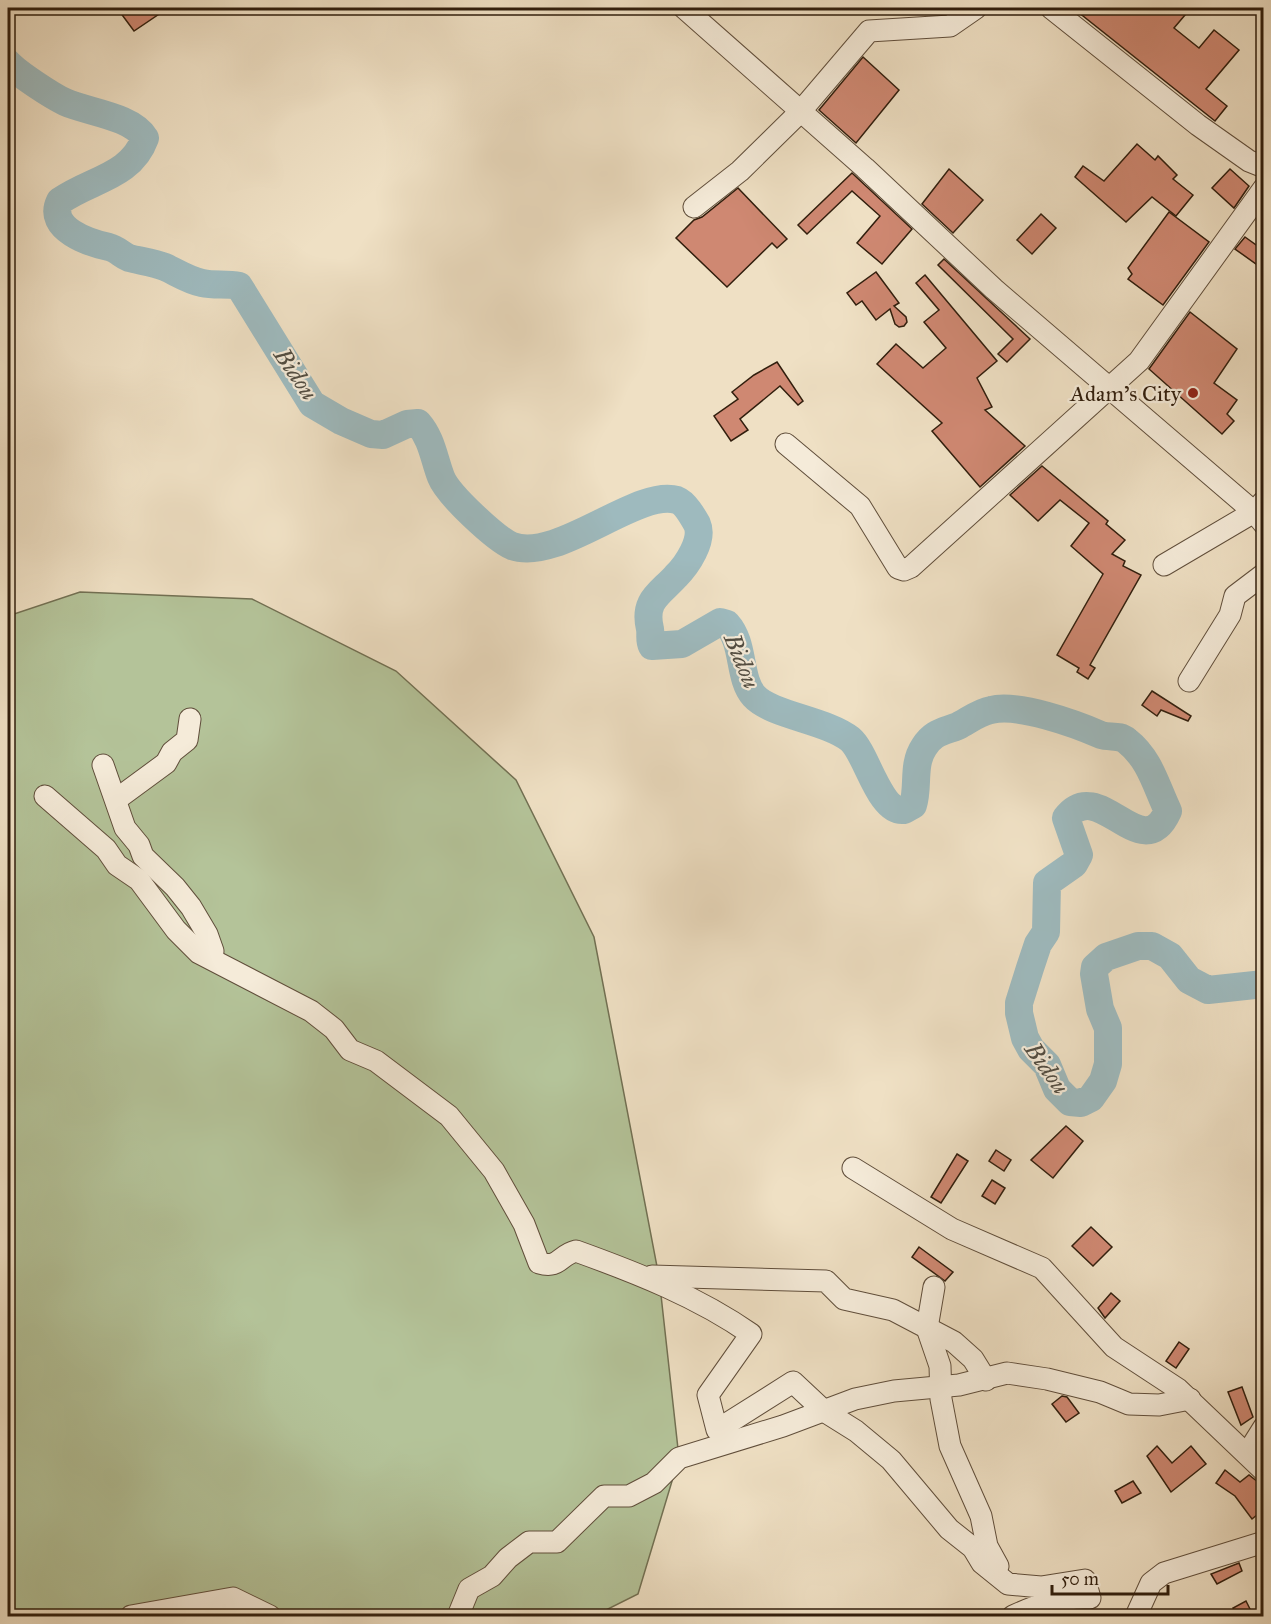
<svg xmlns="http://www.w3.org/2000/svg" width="1271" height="1624" viewBox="0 0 1271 1624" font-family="'IM FELL Great Primer',serif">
<rect width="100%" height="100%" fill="#efe0c4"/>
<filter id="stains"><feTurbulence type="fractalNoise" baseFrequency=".00333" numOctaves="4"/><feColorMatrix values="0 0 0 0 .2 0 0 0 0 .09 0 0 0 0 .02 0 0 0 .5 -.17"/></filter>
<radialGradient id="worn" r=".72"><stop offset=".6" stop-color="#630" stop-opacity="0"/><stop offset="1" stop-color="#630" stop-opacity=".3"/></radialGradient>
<path fill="#b4c399" stroke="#727053" stroke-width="1.5" d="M 80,592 L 252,599 L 396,671 L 516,780 L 594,937 L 659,1277 L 679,1458 L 638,1594 L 594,1616 L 8,1616 L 8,616 Z"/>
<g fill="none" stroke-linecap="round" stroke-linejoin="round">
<path stroke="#9ebabe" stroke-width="28" d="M 8,63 C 17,73 52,96 65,102 C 87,112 132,116 145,138 C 131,177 91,179 60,201 C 46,229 90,243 109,247 C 117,249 122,255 129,258 C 141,261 154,263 165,267 C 178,273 188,280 202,283 C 215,286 226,283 239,286 L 312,404 L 341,421 L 371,434 L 383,435 L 407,424 L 418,423 C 432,439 434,459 441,477 C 448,495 496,539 512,546 C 558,563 637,488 677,500 C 685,503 693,517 697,524 C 704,540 687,565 676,576 C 660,594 643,600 650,629 C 651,635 649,640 652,646 L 682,644 L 720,622 L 727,624 C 745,644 738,678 754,696 C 771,715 826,720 850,739 C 867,753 879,813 904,810 L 913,805 C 919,786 912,765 924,747 C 933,732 943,732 958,726 C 968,721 979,712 991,710 C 1018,703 1076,724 1101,735 C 1110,738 1119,734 1127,741 C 1150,759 1156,786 1168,811 C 1142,869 1099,774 1066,818 L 1079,855 L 1074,864 L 1047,883 L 1046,932 L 1038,944 L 1030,968 L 1019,1003 L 1019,1013 L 1025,1038 L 1031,1049 L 1047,1065 L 1057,1089 L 1070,1102 L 1081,1103 L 1091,1098 L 1103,1081 L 1108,1064 L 1108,1028 L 1100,1009 L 1094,974 L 1095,967 L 1106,957 L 1138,946 L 1152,946 L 1170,956 L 1189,980 L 1208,990 L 1264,984"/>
</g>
<g fill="#cf8872" stroke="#311e0d" stroke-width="1.5">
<path d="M 117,8 L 168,8 L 134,31 Z"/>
<path d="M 1073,8 L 1191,8 L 1174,28 L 1199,48 L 1214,30 L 1239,50 L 1206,89 L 1227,106 L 1215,121 Z"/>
<path d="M 863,57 L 899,90 L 856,143 L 819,110 Z"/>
<path d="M 1137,144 L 1155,160 L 1158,156 L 1177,175 L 1173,179 L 1193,195 L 1176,216 L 1152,197 L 1126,222 L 1075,177 L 1083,166 L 1104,181 Z"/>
<path d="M 949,169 L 983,200 L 953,233 L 922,204 Z"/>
<path d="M 1230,169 L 1249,186 L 1234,208 L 1212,188 Z"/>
<path d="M 852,173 L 912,229 L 882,264 L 857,243 L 880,216 L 852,191 L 807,234 L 798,225 Z"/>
<path d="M 738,188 L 787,239 L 777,248 L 772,243 L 727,287 L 676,238 L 694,220 L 702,217 Z"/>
<path d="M 1169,212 L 1209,242 L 1163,305 L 1128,279 L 1132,274 L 1128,268 Z"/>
<path d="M 1041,214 L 1056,228 L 1032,254 L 1017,240 Z"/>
<path d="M 1245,237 L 1263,250 L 1263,269 L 1235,249 Z"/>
<path d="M 944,259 L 1030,339 L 1007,362 L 998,354 L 1013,339 L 938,265 Z"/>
<path d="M 876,272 L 899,303 L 894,306 L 906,317 L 907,322 L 904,326 L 899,327 L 895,324 L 890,309 L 876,320 L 862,301 L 856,305 L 847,293 Z"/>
<path d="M 925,275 L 997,361 L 977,378 L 992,407 L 985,410 L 1025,446 L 980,487 L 932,431 L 942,423 L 877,364 L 896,344 L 923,368 L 946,348 L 924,322 L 939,310 L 916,283 Z"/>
<path d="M 1190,312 L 1237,349 L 1214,383 L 1237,400 L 1227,414 L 1234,421 L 1222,434 L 1149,369 Z"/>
<path d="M 777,362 L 803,401 L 798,405 L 780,386 L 740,419 L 748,430 L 731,441 L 714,416 L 738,399 L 732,392 L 754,375 Z"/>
<path d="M 1042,466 L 1108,521 L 1106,524 L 1125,540 L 1112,554 L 1125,561 L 1123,566 L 1141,575 L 1090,665 L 1095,668 L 1088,679 L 1077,672 L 1079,668 L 1057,655 L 1103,574 L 1071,546 L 1089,523 L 1060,500 L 1038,521 L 1010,495 Z"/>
<path d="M 1152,691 L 1191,716 L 1188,721 L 1161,710 L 1157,716 L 1142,705 Z"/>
<path d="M 1066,1126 L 1083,1141 L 1053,1178 L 1031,1160 Z"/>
<path d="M 996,1150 L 1011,1160 L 1004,1171 L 989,1161 Z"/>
<path d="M 957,1154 L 968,1161 L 941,1203 L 931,1197 Z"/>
<path d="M 992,1180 L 1005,1188 L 995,1204 L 982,1196 Z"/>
<path d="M 1091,1227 L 1112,1247 L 1093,1266 L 1072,1246 Z"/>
<path d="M 919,1247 L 953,1272 L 945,1281 L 912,1257 Z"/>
<path d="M 1111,1293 L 1120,1301 L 1105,1318 L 1098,1308 Z"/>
<path d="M 1179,1342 L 1189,1349 L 1176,1368 L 1166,1361 Z"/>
<path d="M 1242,1387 L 1253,1417 L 1241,1425 L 1228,1392 Z"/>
<path d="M 1062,1396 L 1067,1397 L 1079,1413 L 1066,1422 L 1052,1404 Z"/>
<path d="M 1157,1446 L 1172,1463 L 1191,1446 L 1206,1464 L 1171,1492 L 1147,1456 Z"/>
<path d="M 1225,1470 L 1240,1482 L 1249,1475 L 1263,1486 L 1263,1510 L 1252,1519 L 1235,1496 L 1216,1483 Z"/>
<path d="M 1133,1481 L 1141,1493 L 1122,1503 L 1115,1491 Z"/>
<path d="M 1239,1563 L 1242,1571 L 1217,1584 L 1211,1574 Z"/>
<path d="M 1246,1601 L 1254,1617 L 1238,1617 L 1233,1608 Z"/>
</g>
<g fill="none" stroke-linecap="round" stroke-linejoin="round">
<defs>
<g id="minor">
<path d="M 684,8 L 865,168 L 994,289 L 1254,512 L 1164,565"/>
<path d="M 1051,8 L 1198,125 L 1249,161 L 1264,167"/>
<path d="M 694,207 L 740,171 L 800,112 L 869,31 L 950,26 L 976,8"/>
<path d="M 786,444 L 860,506 L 898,568 L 904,570 L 911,567 L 1139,361 L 1264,188"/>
<path d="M 1264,501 L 1254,512 L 1264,524"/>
<path d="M 1189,681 L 1230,615 L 1235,596 L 1264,574"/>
<path d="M 103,765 L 125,828 L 139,845 L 143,856 L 175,887 L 191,907 L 207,934 L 213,951 L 212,958"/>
<path d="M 45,796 L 106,849 L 117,865 L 139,880 L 176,930 L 199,953 L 311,1011 L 334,1029 L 350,1050 L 376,1061 L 449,1116 L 494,1171 L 524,1224 L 539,1263 C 560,1269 559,1255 576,1251 C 637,1273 698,1297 751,1334 L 708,1395 L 717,1430 L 793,1382 L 824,1411 L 856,1431 L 891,1460 L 949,1529 L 973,1548 L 982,1563 L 1008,1584 L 1041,1587 L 1085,1580 L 1090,1598 C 1060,1597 1039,1604 1013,1616"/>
<path d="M 117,799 L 166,763 L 172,752 L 187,740 L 190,719"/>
<path d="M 853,1168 L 952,1229 L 1042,1268 L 1114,1347 L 1178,1389 L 1264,1471"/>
<path d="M 652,1276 L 826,1281 L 844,1299 L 893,1310 L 954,1342 L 973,1359 L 986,1380"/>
<path d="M 934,1287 L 927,1328 L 940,1366 L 941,1399 L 950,1446 L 981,1516 L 987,1546 L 998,1566"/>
<path d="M 1247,1454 L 1264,1427"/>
<path d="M 131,1616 L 233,1598 L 270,1616"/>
<path d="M 458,1616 L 469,1589 L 492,1576 L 508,1558 L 529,1542 L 557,1542 L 604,1496 L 629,1496 L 654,1483 L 679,1458 L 783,1426 L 855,1399 L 894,1391 L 959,1385 L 1007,1373 L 1047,1379 L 1100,1392 L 1129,1404 L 1159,1405 L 1190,1399"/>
<path d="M 1136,1616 L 1151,1583 L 1164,1573 L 1264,1542"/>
</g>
</defs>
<use href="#minor" stroke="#604e3b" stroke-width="23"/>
<use href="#minor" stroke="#f5ebd9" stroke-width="21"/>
</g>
<circle fill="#8f2418" stroke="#f5ebd9" stroke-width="2" cx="1193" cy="393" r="6"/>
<g text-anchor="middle" stroke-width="4.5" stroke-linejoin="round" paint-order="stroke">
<g font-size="22" fill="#311e0d" stroke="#f5ebd9" text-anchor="end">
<text x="1181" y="401">Adam's City</text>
</g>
<g font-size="24" font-style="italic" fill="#524d42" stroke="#f5ebd9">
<text transform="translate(296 374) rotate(56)" y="8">Bidou</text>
<text transform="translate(742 661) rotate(68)" y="8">Bidou</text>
<text transform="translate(1047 1068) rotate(55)" y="8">Bidou</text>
</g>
</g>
<rect width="1271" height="1624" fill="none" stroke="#efe0c4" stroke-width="30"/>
<rect x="9" y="9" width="1253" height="1606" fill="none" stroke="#311e0d" stroke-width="3"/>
<rect x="15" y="15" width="1241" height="1594" fill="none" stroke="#311e0d" stroke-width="1.5"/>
<path d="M1052 1585v9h116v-9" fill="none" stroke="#311e0d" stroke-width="3"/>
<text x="1061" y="1585" font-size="18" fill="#311e0d" stroke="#f5ebd9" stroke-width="4.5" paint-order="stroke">50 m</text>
<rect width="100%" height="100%" filter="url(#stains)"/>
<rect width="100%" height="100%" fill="url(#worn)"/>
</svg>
